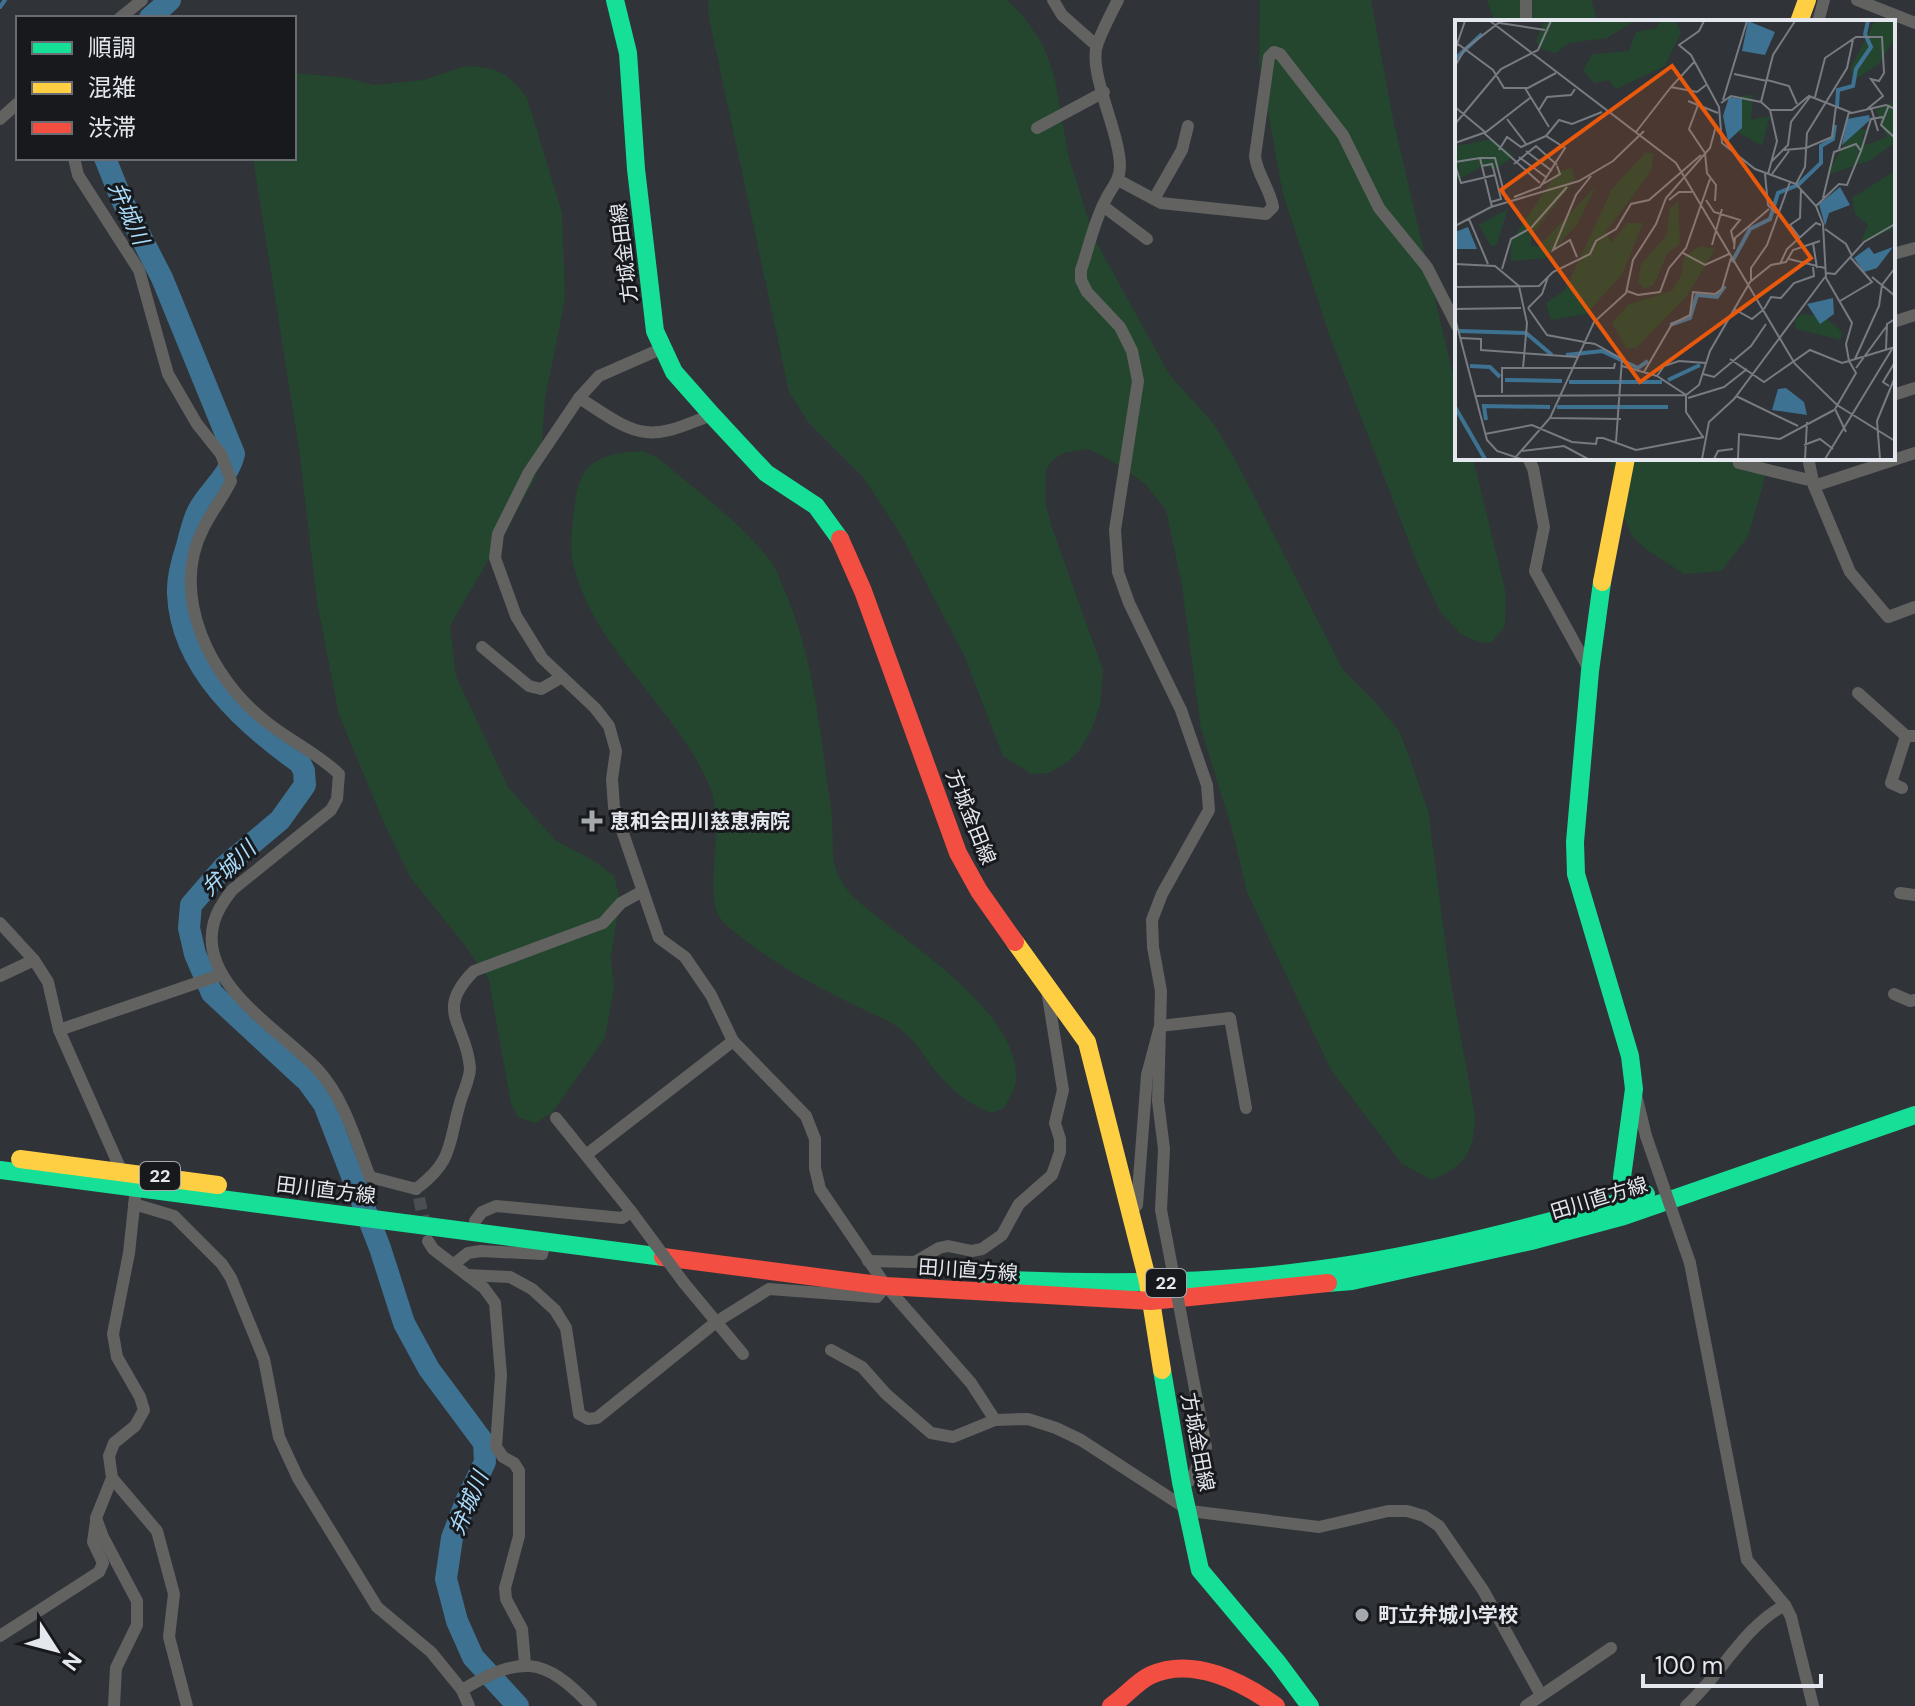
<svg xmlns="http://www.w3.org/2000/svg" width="1915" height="1706" viewBox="0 0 1915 1706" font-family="'DM Sans','Noto Sans JP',sans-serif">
<rect width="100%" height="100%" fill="#303338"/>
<g fill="#25462e">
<path d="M 708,0 L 1007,0 L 1023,16 L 1042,43 L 1054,75 L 1069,158 L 1094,238 L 1169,374 L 1213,423 L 1235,459 L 1343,670 L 1376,703 L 1399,731 L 1409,756 L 1428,811 L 1450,978 L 1475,1115 C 1475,1151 1465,1166 1432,1180 L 1402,1164 L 1331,1070 L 1247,892 L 1232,829 L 1201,729 L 1182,586 L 1166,510 L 1146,485 L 1124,468 L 1089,449 L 1063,453 L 1051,462 L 1046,470 L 1045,501 L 1051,525 L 1103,670 L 1100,705 L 1091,731 L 1079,751 L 1066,763 L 1049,773 L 1031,774 L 1003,756 L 964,655 L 901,535 L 863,477 L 808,422 L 789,392 L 709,18 Z"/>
<path d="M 1260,0 L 1371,0 L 1393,119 L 1457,392 L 1457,458 L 1473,458 L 1506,594 L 1505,626 L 1492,642 L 1482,643 L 1462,635 L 1440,612 L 1418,565 L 1329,334 L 1283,194 L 1259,63 Z"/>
<path d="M 1487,0 L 1591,0 L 1598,22 L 1495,22 Z"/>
<path d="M 465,66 C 498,68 507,71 527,98 L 562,213 L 564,265 L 565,300 L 545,398 L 541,458 L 535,479 L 450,626 L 456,676 L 508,787 L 555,840 L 594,861 L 614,876 L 620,898 L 611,957 L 614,989 L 605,1038 L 552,1113 L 535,1123 L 518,1117 L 511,1104 L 489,980 L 464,944 L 410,877 L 384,823 L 339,715 L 317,602 L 299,449 L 253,158 L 294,158 L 294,73 L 348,78 L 374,85 L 424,80 Z"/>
<path d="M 643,451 L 658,458 C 696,490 739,521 770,560 C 776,567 779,578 783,587 C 810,647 819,716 827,781 C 829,795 832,809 832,823 C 834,849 829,862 845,887 C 856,902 876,915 890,927 C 932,959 1021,1022 1016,1081 C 1015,1090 1008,1100 1004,1108 L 991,1113 C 968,1104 950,1089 934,1069 C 923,1055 914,1039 899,1028 C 884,1018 866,1011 850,1003 C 812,984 774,964 741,937 C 734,931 724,925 719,916 C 704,890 726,825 709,785 C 674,703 590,648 572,558 C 569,541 573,520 575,503 C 580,458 605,453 643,451 Z"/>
<path d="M 1610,458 L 1767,458 L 1763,485 L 1748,536 L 1722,571 L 1684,574 L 1646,549 L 1631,535 L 1623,513 Z"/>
</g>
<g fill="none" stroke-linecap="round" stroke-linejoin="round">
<path stroke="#3e7292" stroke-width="4" d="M 0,7 L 5,0"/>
<g stroke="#3e7292" stroke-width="22">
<path d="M 150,18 L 170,0"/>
<path d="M 105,158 L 121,198 L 162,278 L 234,454 C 229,477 209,490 198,511 C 193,521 190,534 187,546 C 182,561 177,578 178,594 C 181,667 245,724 300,763 L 304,771 L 305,785 L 280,820 L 224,867 L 191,905 L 189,928 L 195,954 L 212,993 L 308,1082 L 324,1104 L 380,1248 L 404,1323 L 429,1369 L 484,1443 L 485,1462 L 467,1499 L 452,1538 L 446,1579 L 457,1621 L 473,1657 L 518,1706"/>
</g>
<path stroke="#4b4e53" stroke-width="12" stroke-dasharray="12 6" stroke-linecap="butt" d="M 419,1198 L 426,1230"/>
<g stroke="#626261" stroke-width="12">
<path d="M 1053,0 L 1062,15 L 1097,46"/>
<path d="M 1118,0 C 1110,15 1103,29 1097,45 C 1088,72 1120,133 1120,166 C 1120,180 1112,187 1106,199 C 1094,221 1089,247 1081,270 L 1081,280 L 1087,292 L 1120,327 L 1132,351 L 1138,381 L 1115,530 L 1118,572 L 1129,603 L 1181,710 L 1207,785 L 1209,810 L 1162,894 L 1152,920 L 1153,947 L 1161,991 L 1158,1101 L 1164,1149 L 1161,1210 L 1167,1241"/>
<path d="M 1857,0 L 1915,23"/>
<path d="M 120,18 L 142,0"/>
<path d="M 1526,22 L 1526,0"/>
<path d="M 1818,22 L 1824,0"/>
<path d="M 0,119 L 18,103"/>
<path d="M 1037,128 L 1104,92"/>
<path d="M 74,158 L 78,175 L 139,270 L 168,374 L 197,424 L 221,454 L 231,481 C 223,498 211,512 203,529 C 169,595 211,678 264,720 C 288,740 316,752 339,774 L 337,799 L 331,810 L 232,890 C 225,899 217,910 214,922 C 196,984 284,1032 319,1071 C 345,1100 356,1142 370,1177 L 416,1189"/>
<path d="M 1118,180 L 1161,203 L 1266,214 L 1273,207 C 1270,188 1257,175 1255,156 L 1269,57 L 1274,52 L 1280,54 L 1343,135 L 1379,208 L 1427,267 L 1457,326"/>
<path d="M 1154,199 L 1182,150 L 1188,126"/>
<path d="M 1103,206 L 1147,239"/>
<path d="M 1893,254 L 1915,248"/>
<path d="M 1893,322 L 1915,315"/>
<path d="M 663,348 L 599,376 L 579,398 L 529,472 L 498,534 L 495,558 L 516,616 L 542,658 L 595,708 L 609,726 L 616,751 L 612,779 L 614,807 L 659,938 L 685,957 L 711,995 L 733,1041 L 806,1116 L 815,1139 L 815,1168 L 820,1189 L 886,1286 L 971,1383 L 995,1420"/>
<path d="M 1893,395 L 1915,388"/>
<path d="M 579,398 C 598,409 623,430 646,432 C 668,435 691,422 712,415"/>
<path d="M 1528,458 L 1533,468 L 1544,527 L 1535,571 L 1590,671"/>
<path d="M 1738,458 L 1739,463 L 1813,481"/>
<path d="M 1808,458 L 1814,486 L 1850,572 L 1888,617 L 1915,607"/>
<path d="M 1814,486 L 1915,453"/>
<path d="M 482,647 L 529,686 L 541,689 L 562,677"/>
<path d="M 1858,693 L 1906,736"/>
<path d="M 1902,788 L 1891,783 L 1906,736 L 1915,736"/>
<path d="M 1900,893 L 1915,895"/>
<path d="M 0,923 L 34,960 L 48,982 L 59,1030 L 121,1170 L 136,1188 L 129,1253 L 113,1334 L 117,1357 L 140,1397 L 144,1410 L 135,1426 L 114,1443 L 109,1456 L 112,1478 L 96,1518 L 103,1537 L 137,1601 L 137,1625 L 116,1668 L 114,1706"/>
<path d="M 0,976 L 34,960"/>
<path d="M 1894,994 L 1910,1001 L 1915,1000"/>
<path d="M 59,1030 L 220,975"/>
<path d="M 1637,1099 L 1646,1136"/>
<path d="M 556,1118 L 634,1215"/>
<path d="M 586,1155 L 733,1041"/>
<path d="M 416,1189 C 454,1161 448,1144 460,1103 C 463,1092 470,1079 470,1068 C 467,1024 433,1012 474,971 L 603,923 L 621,903 L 641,892"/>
<path d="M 134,1204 L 174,1216 L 222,1264 L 231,1278 L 264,1359 L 279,1437 L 298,1478 L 377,1607 L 431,1652 L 462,1690 L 469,1706"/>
<path d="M 1130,1212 L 1137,1205 L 1147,1075 L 1160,1026 L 1230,1018 L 1246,1108"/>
<path d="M 475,1221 L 482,1212 L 496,1206 L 622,1218 L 631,1212"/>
<path d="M 428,1241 L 433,1249 L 484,1288 L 495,1303 L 501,1375 L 496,1447 L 503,1457 L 514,1463 L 519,1471 L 519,1536 L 505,1588 L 506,1599 L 522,1629 L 525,1664"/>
<path d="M 868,1261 L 915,1262 L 939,1248 L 948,1246 L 972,1251 L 982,1249 L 1002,1235 L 1019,1204 L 1052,1175 L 1060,1152 L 1060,1139 L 1055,1123 L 1063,1090 L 1047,990"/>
<path d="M 1690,1263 L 1747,1560 L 1785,1605"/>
<path d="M 454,1264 L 468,1253 L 481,1251 L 542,1254 L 545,1242"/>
<path d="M 467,1275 L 510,1277 L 532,1289 L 555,1310 L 566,1328 L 579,1414 L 588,1419 L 597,1418 L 716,1322 L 769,1289 L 877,1297 L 886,1286"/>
<path d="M 684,1283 L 743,1354"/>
<path d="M 831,1350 L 862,1367 L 886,1394 L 931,1433 L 953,1437 L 995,1420 L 1028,1419 L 1056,1428 L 1081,1440 L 1190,1511 L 1319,1527 L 1388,1511 L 1407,1511 L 1424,1516 L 1439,1526 L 1483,1590 L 1541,1695"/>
<path d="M 112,1478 L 157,1531 L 174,1594 L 169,1637 L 187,1706"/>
<path d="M 1182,1485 L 1191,1480 L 1206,1447 L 1184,1331"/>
<path d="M 0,1636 L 99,1572 L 103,1563 L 93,1542 L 96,1521"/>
<path d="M 462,1690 C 520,1656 543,1655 591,1706"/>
<path d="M 1526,1706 L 1611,1648"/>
<path d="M 1686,1706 C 1721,1675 1743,1627 1785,1605 L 1791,1617 L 1813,1706"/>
</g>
<g stroke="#16e098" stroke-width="18">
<path d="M 615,0 L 628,53 L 636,169 L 655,331 L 674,372 L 712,415 L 766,473 L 816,506 L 840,539"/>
<path d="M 1602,582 L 1590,671 L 1575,842 L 1576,874 L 1630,1056 L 1634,1089 L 1622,1177 L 1624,1213"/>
<path d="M 0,1170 L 663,1257"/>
<path d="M 988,1279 C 1071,1283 1154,1284 1237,1278 C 1376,1268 1512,1234 1646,1194"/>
<path d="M 1328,1283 L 1352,1281 L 1531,1241 L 1624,1216 L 1915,1115"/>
<path d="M 1162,1370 L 1181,1482 L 1200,1570 L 1278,1663 L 1310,1706"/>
</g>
<g stroke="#ffcf43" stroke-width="18">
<path d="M 1799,22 L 1807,0"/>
<path d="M 1602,582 L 1626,458"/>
<path d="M 1015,942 L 1087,1042 L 1148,1282 L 1162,1370"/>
<path d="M 20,1159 L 218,1185"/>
</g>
<g stroke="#f24e42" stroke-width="18">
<path d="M 840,539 L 863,591 L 958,853 L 979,891 L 1015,942"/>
<path d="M 663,1257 L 886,1286 L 1151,1301 L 1328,1283"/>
<path d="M 1111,1706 C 1125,1697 1136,1682 1151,1675 C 1193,1656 1243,1682 1276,1706"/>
</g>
<g stroke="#626261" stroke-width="12">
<path d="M 1646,1136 L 1690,1263"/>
<path d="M 636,1218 L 684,1283"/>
<path d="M 1167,1241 L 1184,1331"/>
</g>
</g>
<g fill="#a5a9ae" stroke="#17191d" stroke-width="3">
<path d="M588 809h8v8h8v8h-8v8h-8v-8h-8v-8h8z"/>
<circle cx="1362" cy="1615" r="8"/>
</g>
<g text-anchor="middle" stroke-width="6" stroke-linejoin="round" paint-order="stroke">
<g fill="#17191d" stroke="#a6aaaf" stroke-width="2">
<rect x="140" y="1162" width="40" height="28" rx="6"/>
<rect x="1146" y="1269" width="40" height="28" rx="6"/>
</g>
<g font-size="18" font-weight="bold" fill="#e4e8ee">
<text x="160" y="1182">22</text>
<text x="1166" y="1289">22</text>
</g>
<g font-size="20" fill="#e4e8ee" stroke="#17191d">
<text transform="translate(624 253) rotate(-97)" y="7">方城金田線</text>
<text transform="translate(971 817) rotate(68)" y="7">方城金田線</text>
<text transform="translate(326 1190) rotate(7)" y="7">田川直方線</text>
<text transform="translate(1599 1198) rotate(-17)" y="7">田川直方線</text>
<text transform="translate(968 1270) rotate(4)" y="7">田川直方線</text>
<text transform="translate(1198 1442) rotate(79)" y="7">方城金田線</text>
</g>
<g font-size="20" font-weight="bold" fill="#e4e8ee" stroke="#17191d" text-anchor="start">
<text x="610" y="828">恵和会田川慈恵病院</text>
<text x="1378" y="1622">町立弁城小学校</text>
</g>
<g font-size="22" font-style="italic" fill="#aadbfa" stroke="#17191d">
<text transform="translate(129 213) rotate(66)" y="8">弁城川</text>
<text transform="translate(228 868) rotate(-45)" y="8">弁城川</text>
<text transform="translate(468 1503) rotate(-67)" y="8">弁城川</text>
</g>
</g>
<g transform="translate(1455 20)">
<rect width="440" height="440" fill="#303338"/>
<path d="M 89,1 L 179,1 L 152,18 L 114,23 L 101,33 L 86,29 L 81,21 ZM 206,1 L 221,1 L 226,13 L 210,46 L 161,69 L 154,60 L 139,63 L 128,50 L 138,34 L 174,31 L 181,12 L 201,8 ZM 420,1 L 440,1 L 440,17 L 424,44 L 398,61 L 396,47 ZM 298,75 L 296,100 L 315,96 L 307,126 L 284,113 L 286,76 ZM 440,81 L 440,122 L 416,140 L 372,155 L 398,108 L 413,110 L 407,116 L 411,125 L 432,117 L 421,90 ZM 37,119 L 59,136 L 41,149 L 28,146 L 0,161 L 0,126 ZM 190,133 L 199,133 L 196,151 L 151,212 L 156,223 L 172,203 L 188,203 L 167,255 L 131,294 L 96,300 L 91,283 L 110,270 L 157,169 ZM 117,148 L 120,160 L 76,216 L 76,226 L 83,227 L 141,166 L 122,205 L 91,238 L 56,241 L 56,222 L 75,193 L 102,152 ZM 440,151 L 440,208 L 406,223 L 413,205 L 400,194 L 397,178 ZM 223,181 L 225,224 L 212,234 L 199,265 L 189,269 L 183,263 L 186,244 L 211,216 L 215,189 ZM 53,189 L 41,225 L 36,226 L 24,205 ZM 245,226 L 260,229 L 232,276 L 181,328 L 171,328 L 157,303 L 174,284 L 217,271 L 227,254 L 229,237 ZM 347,294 L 370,297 L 387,312 L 386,320 L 341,309 L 339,300 Z" fill="#25462e"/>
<path d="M 293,1 L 320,12 L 310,35 L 287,31 ZM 274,77 L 287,79 L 287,108 L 273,121 L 268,96 ZM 414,95 L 415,100 L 387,125 L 392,99 ZM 385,167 L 395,185 L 374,193 L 370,206 L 364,184 ZM 13,207 L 22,229 L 0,229 L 0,212 ZM 414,227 L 419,234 L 438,227 L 422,248 L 409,252 L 399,238 ZM 378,278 L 379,294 L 365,304 L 352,284 ZM 331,368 L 349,382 L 352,395 L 317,390 L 323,369 Z" fill="#3e7292"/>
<path fill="none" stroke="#3e7292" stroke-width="4" d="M 0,39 L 27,14M 382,87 L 383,70 L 398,66 L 401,49 L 416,27 L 410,14 L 413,1M 277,242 L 295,209 L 315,199 L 323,173 L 343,165 L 366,143 L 366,126 L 378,119 L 380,105M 215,305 L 235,298 L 242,275 L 262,277 L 270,266M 4,311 L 71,313 L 97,335M 111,335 L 147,331 L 183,348 L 193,341M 15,346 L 35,347 L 45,357M 50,360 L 107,361M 213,360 L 245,345M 114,362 L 207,362M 0,387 L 30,439M 102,387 L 213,387M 31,400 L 29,386 L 95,387"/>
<path fill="none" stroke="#787b81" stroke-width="2" d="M 35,1 L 221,143 L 340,344 L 382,385 L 440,421M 249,1 L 244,11 L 224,25 L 236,35 L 264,87 L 267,123 L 300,149 L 341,164 L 361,186 L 368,204 L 371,258 L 397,303 L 391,324 L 394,341 L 440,327M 45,3 L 90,10M 3,24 L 38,50 L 49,68 L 73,68 L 101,53M 0,30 L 10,1M 240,41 L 216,67 L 242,72 L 251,65M 0,46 L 10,29 L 46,1M 279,54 L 312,61M 312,60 L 334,66 L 342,84M 70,68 L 94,107M 360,77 L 370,38 L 401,17 L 427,17 L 429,53 L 424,61 L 416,59 L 428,76 L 411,90M 268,80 L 292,1M 233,81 L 263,93M 306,82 L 318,35 L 340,1M 266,83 L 276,76 L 306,82 L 315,90 L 322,121 L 313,154M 243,85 L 234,109 L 250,133 L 252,153 L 261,165 L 260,181M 434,85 L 426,105 L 440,118M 0,87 L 30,112M 416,88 L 423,111M 84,90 L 92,77 L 116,75 L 120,69M 315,90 L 337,90 L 354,76 L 397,93 L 431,85 L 440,89M 52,99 L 71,124M 0,104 L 46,49 L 83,30 L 96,1M 181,112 L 216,67M 29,113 L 85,163M 91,116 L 104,100 L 117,104 L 147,92M 0,123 L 31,112 L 75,78M 384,129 L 394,92M 44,130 L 52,117 L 66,127 L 91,116 L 110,128 L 85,167 L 59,177M 329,130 L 351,128 L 377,117 L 381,86M 71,131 L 97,151M 406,131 L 416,99 L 428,97M 64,137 L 91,157M 0,142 L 25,138M 316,142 L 333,125 L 336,102 L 355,77M 59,144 L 81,126 L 102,145M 0,145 L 6,163 L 40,155 L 37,144 L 27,146M 310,154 L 313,185 L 321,193M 317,154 L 334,131M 341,164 L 350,147 L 352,113 L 392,48 L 398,20M 86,165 L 105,154 L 102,146M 214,180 L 224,172 L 237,172M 251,180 L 259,192 L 285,200 L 276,211 L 279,223M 36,182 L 46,179 L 40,155M 361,186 L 384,164 L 392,165 L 406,131 L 401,124 L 379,132 L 368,178M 37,187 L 25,138 L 40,138 L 51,180M 14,199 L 33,244M 0,206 L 36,187 L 124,161 L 158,141 L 189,111M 370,209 L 391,224 L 397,236M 345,218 L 335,205 L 345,198 L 346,169M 358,223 L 362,248M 257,225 L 267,189M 279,229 L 280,218 L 314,189M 228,233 L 250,245 L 274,234M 122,237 L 115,220 L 98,230 L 121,175 L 136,156M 334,239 L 370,248M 0,244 L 40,246 L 64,266 L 72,303 L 68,348M 325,244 L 332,229 L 361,203 L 366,205M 47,249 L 56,219 L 76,208 L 112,167M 371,253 L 380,254 L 409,222 L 440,204M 417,257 L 440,276M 296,261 L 296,248 L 312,225 L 335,162M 0,267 L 84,266 L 98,252 L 135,234 L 141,221 L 161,209 L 176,184 L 194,180 L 246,135M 267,269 L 276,238M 172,271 L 183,275 L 205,272 L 214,248 L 231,228 L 255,159M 385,281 L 417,262 L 396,238M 73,288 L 92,315 L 140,324 L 167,339 L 161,422M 73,288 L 87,274 L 93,257M 0,289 L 66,288M 279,289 L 297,299 L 308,290M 309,289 L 316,277 L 326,278 L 339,263 L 359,256 L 358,247M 0,298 L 32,420 L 42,431 L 66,439M 6,318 L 26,319 L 26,330 L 122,337M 431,329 L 432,304 L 440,299M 275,339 L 309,362 L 355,330 L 387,343 L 394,341 L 401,353 L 380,389 L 391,412M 400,339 L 424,286 L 427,265 L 440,248M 167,346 L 202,356 L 231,375 L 231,392 L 248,417M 401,348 L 431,307M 189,352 L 217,304 L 235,295 L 238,272 L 260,274 L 267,269M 248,354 L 259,357 L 296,326 L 311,304M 202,356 L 209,346 L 224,341 L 251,343M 434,366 L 428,362 L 440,342M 47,373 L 47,348 L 159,348 L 160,343M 21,376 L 231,375 L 244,365 L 255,331 L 295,262 L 316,245 L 331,242 L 338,230 L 365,221M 281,376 L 343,406M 233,378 L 269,367 L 292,349M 96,398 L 166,399M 30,414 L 77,405 L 117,422 L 141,424 L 142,418 L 148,418 L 181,430 L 249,417M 349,425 L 365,419 L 378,429M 67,431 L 109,426 L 133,439M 59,439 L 95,398 L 139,302 L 171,273 L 178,240 L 201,204 L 211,178 L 255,128 L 261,106M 247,439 L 254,402 L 279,379 L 370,257M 259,439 L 263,431 L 278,429M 283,439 L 284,414 L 325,419 L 379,390M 350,439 L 352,402M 370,439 L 437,329M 425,439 L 422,401 L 440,357"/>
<path fill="#e8590c" fill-opacity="0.15" stroke="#e8590c" stroke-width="4" d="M 217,46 L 356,238 L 185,362 L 46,170 Z"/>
<rect width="440" height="440" fill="none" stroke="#e4e8ee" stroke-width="4"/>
</g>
<rect x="16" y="16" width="280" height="144" fill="#17191d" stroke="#696c71" stroke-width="2"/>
<rect x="32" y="42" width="40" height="12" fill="#16e098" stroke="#696c71" stroke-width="2"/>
<text x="88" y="56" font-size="24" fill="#e4e8ee">順調</text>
<rect x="32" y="82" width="40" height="12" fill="#ffcf43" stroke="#696c71" stroke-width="2"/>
<text x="88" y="96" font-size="24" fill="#e4e8ee">混雑</text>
<rect x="32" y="122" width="40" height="12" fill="#f24e42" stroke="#696c71" stroke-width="2"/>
<text x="88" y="136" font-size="24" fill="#e4e8ee">渋滞</text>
<g transform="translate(56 1650) rotate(126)" stroke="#17191d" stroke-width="6" paint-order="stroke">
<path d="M0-6L14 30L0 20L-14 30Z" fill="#e4e8ee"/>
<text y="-12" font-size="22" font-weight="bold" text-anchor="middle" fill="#e4e8ee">N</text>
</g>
<path d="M1643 1674v12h178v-12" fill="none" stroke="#e4e8ee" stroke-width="4"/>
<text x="1655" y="1674" font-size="24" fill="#e4e8ee" stroke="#17191d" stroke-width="6" paint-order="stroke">100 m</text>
</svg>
